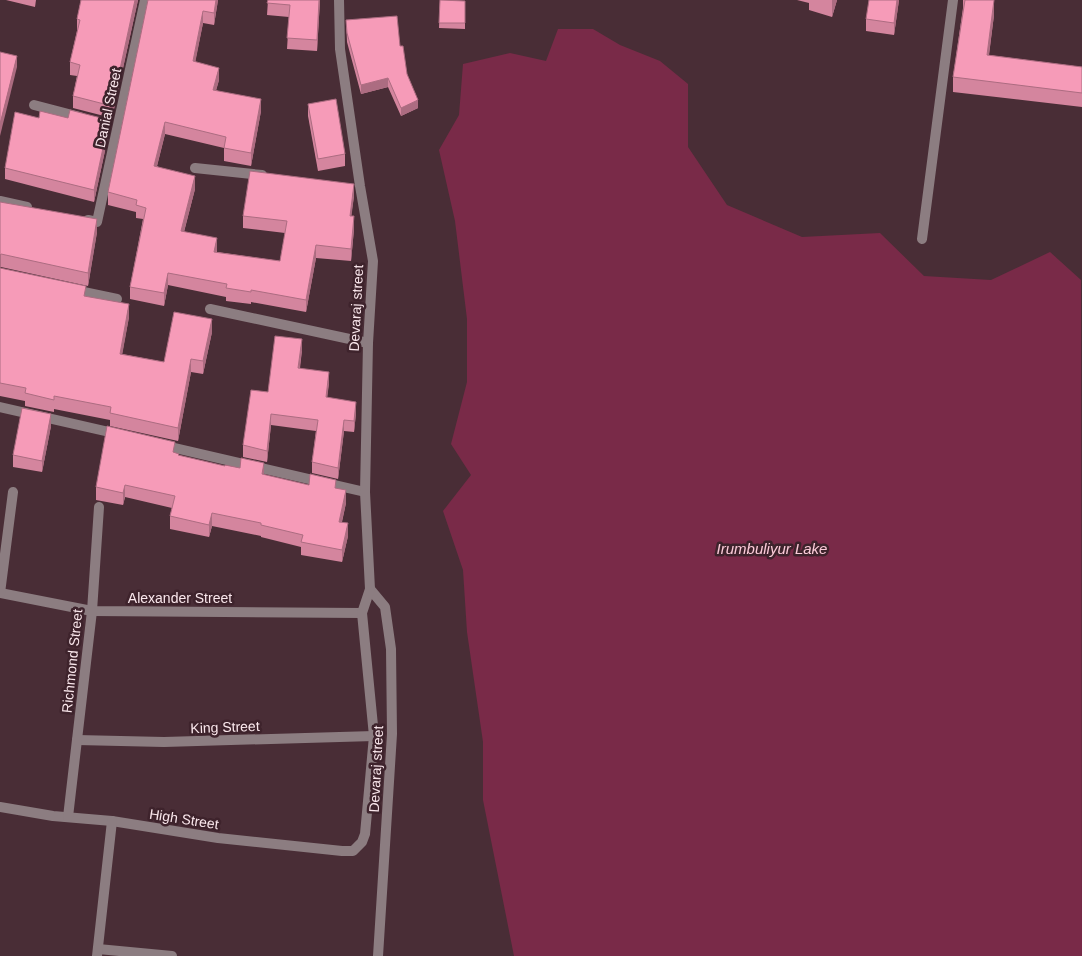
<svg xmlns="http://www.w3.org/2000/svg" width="1082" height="956" viewBox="0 0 1082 956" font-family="Helvetica,sans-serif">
<rect width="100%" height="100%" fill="#492d36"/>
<path fill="#792a48" d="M 558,29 L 593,29 L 620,45 L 660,61 L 688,84 L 688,147 L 727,205 L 802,237 L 880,233 L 924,276 L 991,280 L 1050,252 L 1081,280 L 1082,956 L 514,956 L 483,800 L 483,742 L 467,632 L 463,570 L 443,511 L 471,475 L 451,444 L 467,382 L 467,319 L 455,221 L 439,150 L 459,115 L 463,64 L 510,53 L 546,61 Z"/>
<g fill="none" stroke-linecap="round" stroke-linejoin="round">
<g stroke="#8c7d81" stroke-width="10">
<path d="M 34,105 L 80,117"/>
<path d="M 195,168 L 262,175"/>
<path d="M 0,201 L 27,207"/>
<path d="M 88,220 L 97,222 L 145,0"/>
<path d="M 922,239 L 953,0"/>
<path d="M 74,290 L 117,299"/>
<path d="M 210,309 L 368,343"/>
<path d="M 0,407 L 118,434"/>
<path d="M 162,445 L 365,492"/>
<path d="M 370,589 L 385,607 L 391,649 L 392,734 L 378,956"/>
<path d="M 0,593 L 92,611 L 362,613"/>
<path d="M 0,593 L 13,492"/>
<path d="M 77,740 L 164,742 L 374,736"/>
<path d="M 0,807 L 53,816 L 112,821 L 218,838 L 342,851 L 353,851 L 362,842 L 365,834 L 374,736 L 362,613 L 370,589 L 365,492 L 368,343 L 373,261 L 360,186 L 340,49 L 339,0"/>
<path d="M 68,817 L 92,611 L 99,507"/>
<path d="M 98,949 L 172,956"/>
<path d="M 97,956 L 112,821"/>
</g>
</g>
<g fill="#d4859e">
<path d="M 6,0 L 36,0 L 35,7 Z"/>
<path d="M 81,0 L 138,0 L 112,118 L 73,108 L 73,96 L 77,76 L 70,75 L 70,62 L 77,31 L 77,19 Z"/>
<path d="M 148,0 L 218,0 L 214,25 L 203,23 L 195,62 L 219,80 L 216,90 L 261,111 L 251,166 L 224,161 L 224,148 L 165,134 L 157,166 L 195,189 L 184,232 L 217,250 L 217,252 L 280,261 L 285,233 L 243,228 L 243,216 L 354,196 L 351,216 L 354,229 L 351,261 L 316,258 L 306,312 L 251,302 L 251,304 L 226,301 L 226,297 L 168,285 L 164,306 L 130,299 L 130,287 L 143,219 L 136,218 L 136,212 L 108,205 L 108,192 Z"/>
<path d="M 268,0 L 320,0 L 317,51 L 287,49 L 289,17 L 267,15 Z"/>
<path d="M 440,0 L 465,1 L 465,29 L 439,28 Z"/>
<path d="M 797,0 L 837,0 L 832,17 L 809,10 L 809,3 Z"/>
<path d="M 899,0 L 894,35 L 866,31 L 866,19 Z"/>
<path d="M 963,0 L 994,0 L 994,15 L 989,55 L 1082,67 L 1082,107 L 953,92 L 953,77 L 963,8 Z"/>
<path d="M 346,20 L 400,46 L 407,74 L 418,108 L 401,116 L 388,87 L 361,94 L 347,42 Z"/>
<path d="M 308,104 L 345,154 L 345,166 L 318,171 L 308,116 Z"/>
<path d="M 39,118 L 68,118 L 109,132 L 94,202 L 5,179 L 5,168 Z"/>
<path d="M 0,202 L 97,232 L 88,286 L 1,267 Z"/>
<path d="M 0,268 L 86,296 L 129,317 L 122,354 L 164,362 L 212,332 L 203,374 L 191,372 L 178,441 L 110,426 L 110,420 L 54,409 L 54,412 L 25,406 L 25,401 L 0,396 Z"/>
<path d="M 302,350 L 300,368 L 329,383 L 327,397 L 356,413 L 354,432 L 344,431 L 338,479 L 312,473 L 312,462 L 316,431 L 271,425 L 267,462 L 243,457 L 243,445 L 268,392 Z"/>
<path d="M 51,426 L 42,472 L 13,467 L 13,455 Z"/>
<path d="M 175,453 L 179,456 L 309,485 L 336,488 L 346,503 L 342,522 L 348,536 L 342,562 L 301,555 L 301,547 L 261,537 L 261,536 L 212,526 L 209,537 L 170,529 L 170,516 L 172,508 L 125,497 L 123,505 L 96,500 L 96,487 Z"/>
</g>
<g fill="#ac6c81">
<path d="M 135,0 L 138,0 L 112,118 L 112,106 Z"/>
<path d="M 216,0 L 218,0 L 214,25 L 214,13 Z"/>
<path d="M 319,0 L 320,0 L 317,51 L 317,40 Z"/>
<path d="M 832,0 L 837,0 L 832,17 Z"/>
<path d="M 897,0 L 899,0 L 894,35 L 894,23 Z"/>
<path d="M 994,0 L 994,15 L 987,69 L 987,55 Z"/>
<path d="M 203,11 L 203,23 L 193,74 L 193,61 Z"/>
<path d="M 17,56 L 17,67 L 0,136 L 0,124 Z"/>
<path d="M 219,68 L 219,80 L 213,102 L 213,90 Z"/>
<path d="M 388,78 L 388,87 L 361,94 L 361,85 Z"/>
<path d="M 261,99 L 261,111 L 251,166 L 251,153 Z"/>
<path d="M 418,100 L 418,108 L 401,116 L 401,108 Z"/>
<path d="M 109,120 L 109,132 L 94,202 L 94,190 Z"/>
<path d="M 165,122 L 165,134 L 154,178 L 154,166 Z"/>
<path d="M 195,176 L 195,189 L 181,243 L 181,231 Z"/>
<path d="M 354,184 L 354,196 L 350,228 L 350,216 Z"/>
<path d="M 354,216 L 354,229 L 351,261 L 351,249 Z"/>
<path d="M 97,219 L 97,232 L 88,286 L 88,273 Z"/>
<path d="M 217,238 L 217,250 L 214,264 L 214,252 Z"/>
<path d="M 316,245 L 316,258 L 306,312 L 306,300 Z"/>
<path d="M 1,254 L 1,267 L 0,268 L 0,255 Z"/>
<path d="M 168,273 L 168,285 L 164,306 L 164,293 Z"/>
<path d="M 129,304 L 129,317 L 120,367 L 120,354 Z"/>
<path d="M 212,319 L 212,332 L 203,374 L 203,361 Z"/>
<path d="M 302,339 L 302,350 L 298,379 L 298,368 Z"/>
<path d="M 191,359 L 191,372 L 178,441 L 178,428 Z"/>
<path d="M 329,372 L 329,383 L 326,408 L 326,397 Z"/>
<path d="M 356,402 L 356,413 L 354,432 L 354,421 Z"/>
<path d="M 51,414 L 51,426 L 42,472 L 42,461 Z"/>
<path d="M 271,414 L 271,425 L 267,462 L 267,451 Z"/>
<path d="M 344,420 L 344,431 L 338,479 L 338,468 Z"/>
<path d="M 264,463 L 264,476 L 262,474 Z"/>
<path d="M 125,485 L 125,497 L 123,505 L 123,493 Z"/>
<path d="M 346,490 L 346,503 L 339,534 L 339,522 Z"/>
<path d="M 212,513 L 212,526 L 209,537 L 209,525 Z"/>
<path d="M 348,523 L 348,536 L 342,562 L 342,550 Z"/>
</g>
<g fill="#f69bb8" stroke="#ac6c81">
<path d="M 81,0 L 135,0 L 112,106 L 73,96 L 80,65 L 70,62 L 80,20 L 77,19 Z"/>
<path d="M 148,0 L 216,0 L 214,13 L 203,11 L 193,61 L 219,68 L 213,90 L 261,99 L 251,153 L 224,148 L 226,137 L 165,122 L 154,166 L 195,176 L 181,231 L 217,238 L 214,252 L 280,261 L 287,221 L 243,216 L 250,171 L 354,184 L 350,216 L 354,216 L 351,249 L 316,245 L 306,300 L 251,290 L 251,292 L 226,288 L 227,284 L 168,273 L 164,293 L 130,287 L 146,208 L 136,205 L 137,200 L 108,192 Z"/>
<path d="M 268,0 L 319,0 L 317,40 L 287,38 L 290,5 L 267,3 Z"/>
<path d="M 440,0 L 465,1 L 465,23 L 439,23 Z"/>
<path d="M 869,0 L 897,0 L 894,23 L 866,19 Z"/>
<path d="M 965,0 L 994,0 L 987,55 L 1082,67 L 1082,93 L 953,77 Z"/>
<path d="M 397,16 L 400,46 L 403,46 L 407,74 L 418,100 L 401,108 L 388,78 L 361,85 L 347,33 L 346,20 Z"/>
<path d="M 0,52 L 17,56 L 0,124 Z"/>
<path d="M 336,99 L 345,154 L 318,159 L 308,104 Z"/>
<path d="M 70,110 L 109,120 L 94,190 L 5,168 L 15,112 L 39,118 L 40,111 L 68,118 Z"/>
<path d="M 0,202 L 97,219 L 88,273 L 1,254 L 0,255 Z"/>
<path d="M 0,268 L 86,286 L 84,296 L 129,304 L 120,354 L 164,362 L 174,312 L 212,319 L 203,361 L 191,359 L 178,428 L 110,413 L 111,407 L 54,396 L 54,400 L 25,393 L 26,388 L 0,383 Z"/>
<path d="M 275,336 L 302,339 L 298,368 L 329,372 L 326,397 L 356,402 L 354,421 L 344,420 L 338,468 L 312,462 L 318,420 L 271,414 L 267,451 L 243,445 L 251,390 L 268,392 Z"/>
<path d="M 22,408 L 51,414 L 42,461 L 13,455 Z"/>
<path d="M 107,426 L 175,442 L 173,452 L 179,454 L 178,455 L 225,466 L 225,465 L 240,468 L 241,458 L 264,463 L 262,474 L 309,485 L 310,474 L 336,480 L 335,488 L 346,490 L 339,522 L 348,523 L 342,550 L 301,542 L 303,535 L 261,525 L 261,523 L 212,513 L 209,525 L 170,516 L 175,496 L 125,485 L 123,493 L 96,487 Z"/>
</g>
<g text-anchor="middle" stroke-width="5" stroke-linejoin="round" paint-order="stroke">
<g font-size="14" fill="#fae7ec" stroke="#3e232c">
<text transform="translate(108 108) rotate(-78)" y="5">Danial Street</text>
<text transform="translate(356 308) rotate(-87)" y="5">Devaraj street</text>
<text x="180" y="603">Alexander Street</text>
<text transform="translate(72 661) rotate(-84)" y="5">Richmond Street</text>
<text transform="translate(225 727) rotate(-2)" y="5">King Street</text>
<text transform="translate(376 769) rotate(-87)" y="5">Devaraj street</text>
<text transform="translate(184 819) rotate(9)" y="5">High Street</text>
</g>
<g font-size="15" font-style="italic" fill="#fccbd9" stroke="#3e232c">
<text x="772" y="554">Irumbuliyur Lake</text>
</g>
</g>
</svg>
